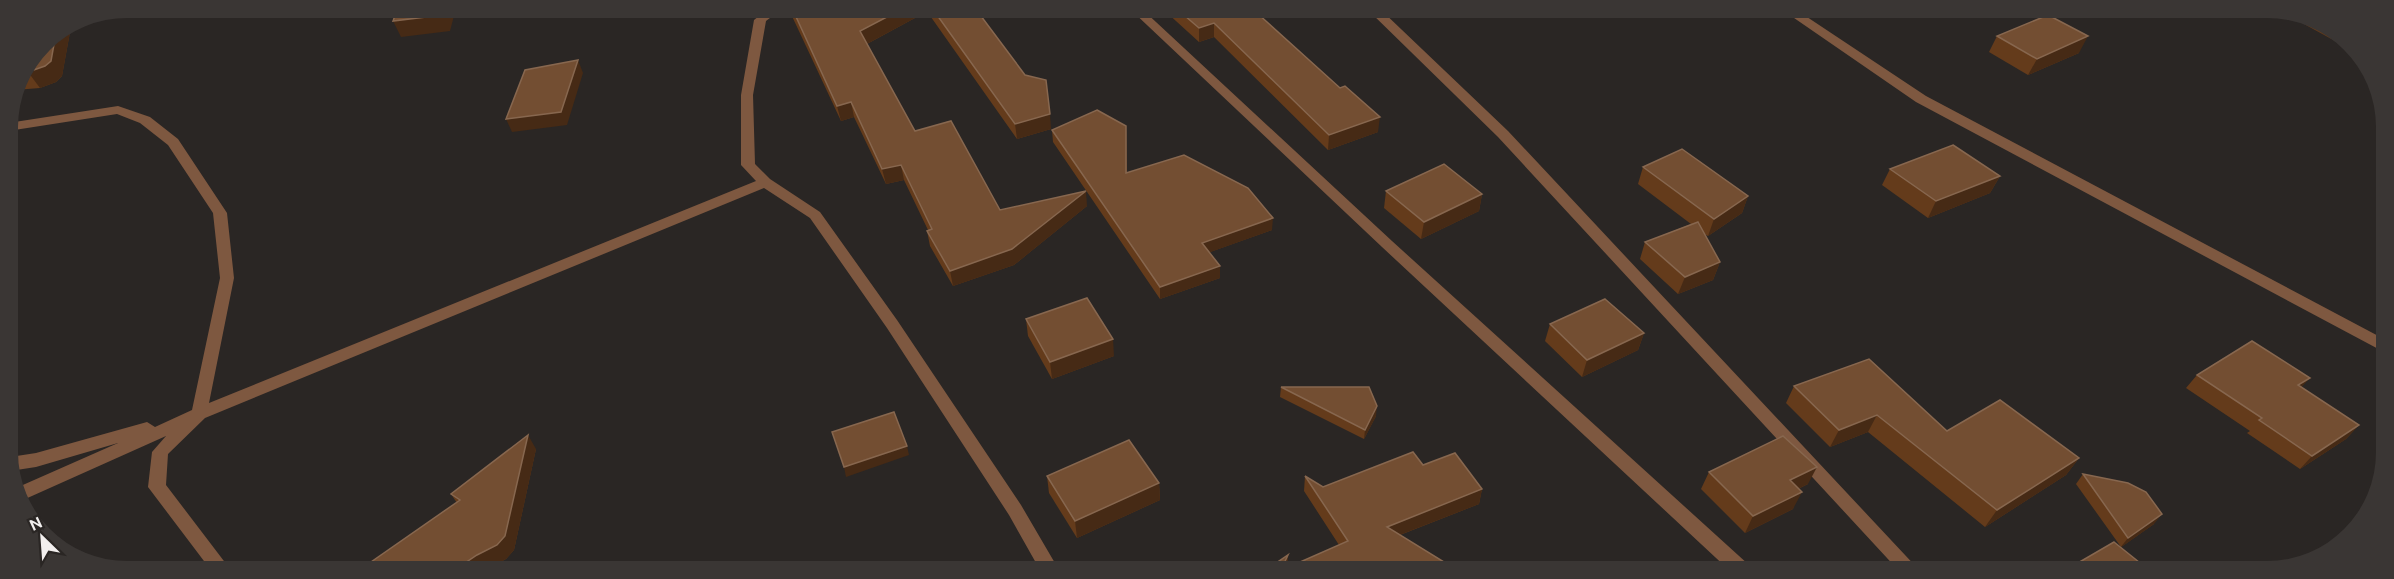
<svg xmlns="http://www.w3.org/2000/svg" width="2394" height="579" viewBox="0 0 2394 579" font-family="Ubuntu,sans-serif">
<rect width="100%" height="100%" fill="#2a2624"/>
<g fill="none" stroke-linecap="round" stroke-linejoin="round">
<g fill="#7e5840" fill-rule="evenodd">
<path d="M 769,8 L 783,8 L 766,21 L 753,95 L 755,164 L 770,179 L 820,212 L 897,320 L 1021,505 L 1059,570 L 1040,570 L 1009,515 L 887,328 L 810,218 L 764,188 L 205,418 L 168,454 L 166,485 L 230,569 L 210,569 L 148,487 L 152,452 L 166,436 L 23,500 L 16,488 L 118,443 L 36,467 L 10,471 L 10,457 L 36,453 L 147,422 L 155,427 L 192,410 L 220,278 L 213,213 L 168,145 L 140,123 L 117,114 L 8,131 L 8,123 L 118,106 L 150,117 L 178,139 L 227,213 L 234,278 L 209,403 L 756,181 L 741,165 L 741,95 L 754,20 Z"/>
<path d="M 1130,9 L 1142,9 L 1392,241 L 1749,565 L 1752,571 L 1730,571 L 1382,247 Z"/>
<path d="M 1367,9 L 1380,9 L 1508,131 L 1920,571 L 1899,571 L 1498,137 Z"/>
<path d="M 1781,9 L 1795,9 L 1926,96 L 2384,339 L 2384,352 L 1916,102 Z"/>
</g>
</g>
<g fill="#643b1b">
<path d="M 790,8 L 975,8 L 1051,129 L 1017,139 L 926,10 L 926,12 L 867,44 L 915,131 L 1000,210 L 1087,206 L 1014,265 L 953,286 L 930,246 L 927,231 L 928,230 L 904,180 L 886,184 L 854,117 L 841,121 L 791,14 Z"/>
<path d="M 1165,9 L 1267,9 L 1262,18 L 1378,132 L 1328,150 L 1214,37 L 1199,42 L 1165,11 Z"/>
<path d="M 2308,19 L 2351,42 L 2357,53 L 2304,24 Z"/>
<path d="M 70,32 L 62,76 L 56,82 L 40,88 L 15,90 L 17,81 L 43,42 Z"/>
<path d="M 1997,36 L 2079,53 L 2028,75 L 1989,52 Z"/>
<path d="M 1126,126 L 1127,173 L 1272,230 L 1210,252 L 1220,278 L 1160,299 L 1053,142 L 1052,130 Z"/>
<path d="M 1643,167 L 1748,196 L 1742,213 L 1708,236 L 1704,234 L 1720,262 L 1713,280 L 1678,294 L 1640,259 L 1645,242 L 1691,224 L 1638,184 Z"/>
<path d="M 1890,169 L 2000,176 L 1990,193 L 1928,218 L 1882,185 Z"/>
<path d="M 1386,191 L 1482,194 L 1479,211 L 1421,239 L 1384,208 Z"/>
<path d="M 1026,319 L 1114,356 L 1052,379 L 1028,336 Z"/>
<path d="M 1550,324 L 1644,333 L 1638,350 L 1582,377 L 1545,341 Z"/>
<path d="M 2197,375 L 2301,387 L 2359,425 L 2346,439 L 2300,469 L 2247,433 L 2250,431 L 2186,388 Z"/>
<path d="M 1794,386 L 1947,431 L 2079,458 L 2066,475 L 1985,527 L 1868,432 L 1830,447 L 1786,403 Z"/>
<path d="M 1281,387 L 1376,416 L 1364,439 L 1280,397 Z"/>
<path d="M 536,449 L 514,550 L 506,559 L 485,570 L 361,569 L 457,503 L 451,494 Z"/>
<path d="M 1423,465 L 1482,489 L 1479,504 L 1400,535 L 1457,570 L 1266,570 L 1288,555 L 1287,568 L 1339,545 L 1304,491 L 1305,476 L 1323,487 Z"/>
<path d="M 1709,472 L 1808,484 L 1798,489 L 1793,509 L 1745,533 L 1701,489 Z"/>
<path d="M 2083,474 L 2154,524 L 2121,547 L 2076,484 Z"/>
<path d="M 1047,476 L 1159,483 L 1160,500 L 1077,538 L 1049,493 Z"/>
</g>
<g fill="#462a15">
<path d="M 444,8 L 456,8 L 450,31 L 401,37 L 393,21 Z"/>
<path d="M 904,8 L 925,8 L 926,12 L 863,46 L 860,31 Z"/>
<path d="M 1260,9 L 1267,9 L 1257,28 L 1257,13 Z"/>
<path d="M 1214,23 L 1214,37 L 1199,42 L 1199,28 Z"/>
<path d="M 66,26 L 70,32 L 62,76 L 56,82 L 40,88 L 28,72 L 56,33 Z"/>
<path d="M 2088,36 L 2079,53 L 2028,75 L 2037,59 Z"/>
<path d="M 578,60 L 583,73 L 567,125 L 512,132 L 506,119 Z"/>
<path d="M 851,102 L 854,117 L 841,121 L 837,106 Z"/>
<path d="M 1050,114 L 1051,129 L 1017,139 L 1015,124 Z"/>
<path d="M 1380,117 L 1378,132 L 1328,150 L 1329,135 Z"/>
<path d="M 901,165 L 904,180 L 886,184 L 882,169 Z"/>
<path d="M 2000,176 L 1990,193 L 1928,218 L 1936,201 Z"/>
<path d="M 1086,191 L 1087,206 L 1014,265 L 953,286 L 950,271 Z"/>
<path d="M 1482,194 L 1479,211 L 1421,239 L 1424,222 Z"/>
<path d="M 1748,196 L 1742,213 L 1708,236 L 1714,219 Z"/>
<path d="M 1273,218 L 1272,230 L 1202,255 L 1202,243 Z"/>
<path d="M 1720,262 L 1713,280 L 1678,294 L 1685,277 Z"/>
<path d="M 1220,266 L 1220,278 L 1160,299 L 1160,287 Z"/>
<path d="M 1644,333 L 1638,350 L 1582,377 L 1587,360 Z"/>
<path d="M 1113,339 L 1114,356 L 1052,379 L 1050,362 Z"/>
<path d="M 2310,378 L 2298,391 L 2298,385 Z"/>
<path d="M 1377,406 L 1376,416 L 1364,439 L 1365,430 Z"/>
<path d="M 1877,415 L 1868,432 L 1830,447 L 1839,430 Z"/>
<path d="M 2359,425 L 2346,439 L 2300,469 L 2312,456 Z"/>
<path d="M 528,435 L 536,449 L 514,550 L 506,559 L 485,570 L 456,569 Z"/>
<path d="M 907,446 L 909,455 L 846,477 L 844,467 Z"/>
<path d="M 2079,458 L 2066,475 L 1985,527 L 1997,510 Z"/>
<path d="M 1817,467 L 1808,484 L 1781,497 L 1790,480 Z"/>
<path d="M 1159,483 L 1160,500 L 1077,538 L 1075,521 Z"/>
<path d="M 1482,489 L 1479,504 L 1384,541 L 1387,527 Z"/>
<path d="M 1802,492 L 1793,509 L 1745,533 L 1753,516 Z"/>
<path d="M 2162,514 L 2154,524 L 2120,548 L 2128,538 Z"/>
<path d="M 1288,555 L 1287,570 L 1281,570 Z"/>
</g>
<g fill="#734e32" stroke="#87674f" stroke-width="1.5">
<path d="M 398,8 L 444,8 L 442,15 L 393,21 Z"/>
<path d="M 792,8 L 904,8 L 860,31 L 915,131 L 951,121 L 1000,210 L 1086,191 L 1012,249 L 950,271 L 927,231 L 932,229 L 901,165 L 882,169 L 851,102 L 837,106 Z"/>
<path d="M 932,8 L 975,8 L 1025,75 L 1046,80 L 1050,114 L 1015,124 Z"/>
<path d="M 1177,9 L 1260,9 L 1257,13 L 1340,88 L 1345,86 L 1380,117 L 1329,135 L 1214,23 L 1199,28 Z"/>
<path d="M 2048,15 L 2088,36 L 2037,59 L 1997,36 Z"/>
<path d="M 56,33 L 51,61 L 45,66 L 28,72 L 22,73 L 43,42 Z"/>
<path d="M 578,60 L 561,112 L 506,119 L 525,70 Z"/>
<path d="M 1097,110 L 1126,126 L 1126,173 L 1184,155 L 1248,188 L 1273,218 L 1202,243 L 1220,266 L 1160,287 L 1052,130 Z"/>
<path d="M 1953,145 L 2000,176 L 1936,201 L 1890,169 Z"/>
<path d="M 1682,149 L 1748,196 L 1714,219 L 1643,167 Z"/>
<path d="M 1444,164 L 1482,194 L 1424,222 L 1386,191 Z"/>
<path d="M 1698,222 L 1720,262 L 1685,277 L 1645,242 Z"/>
<path d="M 1087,298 L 1113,339 L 1050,362 L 1026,319 Z"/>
<path d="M 1605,299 L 1644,333 L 1587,360 L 1550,324 Z"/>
<path d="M 2252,341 L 2310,378 L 2298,385 L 2359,425 L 2312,456 L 2259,420 L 2262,418 L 2197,375 Z"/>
<path d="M 1869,359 L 1947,431 L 2000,400 L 2079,458 L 1997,510 L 1877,415 L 1839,430 L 1794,386 Z"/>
<path d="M 1281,387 L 1369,387 L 1377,406 L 1365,430 Z"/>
<path d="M 894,412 L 907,446 L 844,467 L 832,432 Z"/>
<path d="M 528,435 L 505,536 L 497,545 L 477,555 L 456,569 L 361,569 L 460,500 L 451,494 Z"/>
<path d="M 1783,436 L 1817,467 L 1790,480 L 1802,492 L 1753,516 L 1709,472 Z"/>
<path d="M 1129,440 L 1159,483 L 1075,521 L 1047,476 Z"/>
<path d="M 1413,452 L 1423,465 L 1455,453 L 1482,489 L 1387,527 L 1457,570 L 1282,570 L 1348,541 L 1305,476 L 1323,487 Z"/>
<path d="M 2083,474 L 2128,483 L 2146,492 L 2162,514 L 2128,538 Z"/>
<path d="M 2114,542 L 2150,571 L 2064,571 Z"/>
<path d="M 1288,555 L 1281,570 L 1266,570 Z"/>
<path d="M 631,564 L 632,570 L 613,570 Z"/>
</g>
<path d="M0 0H2394V579H0ZM127 18H2267A109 109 0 0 1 2376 127V452A109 109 0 0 1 2267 561H127A109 109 0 0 1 18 452V127A109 109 0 0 1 127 18Z" fill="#3a3634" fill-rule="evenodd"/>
<g transform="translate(42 537) rotate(335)" stroke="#2a2624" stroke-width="4.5" paint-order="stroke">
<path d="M0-4.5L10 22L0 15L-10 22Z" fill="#f2efee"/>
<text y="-9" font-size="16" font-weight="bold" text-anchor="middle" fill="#f2efee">N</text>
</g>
</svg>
